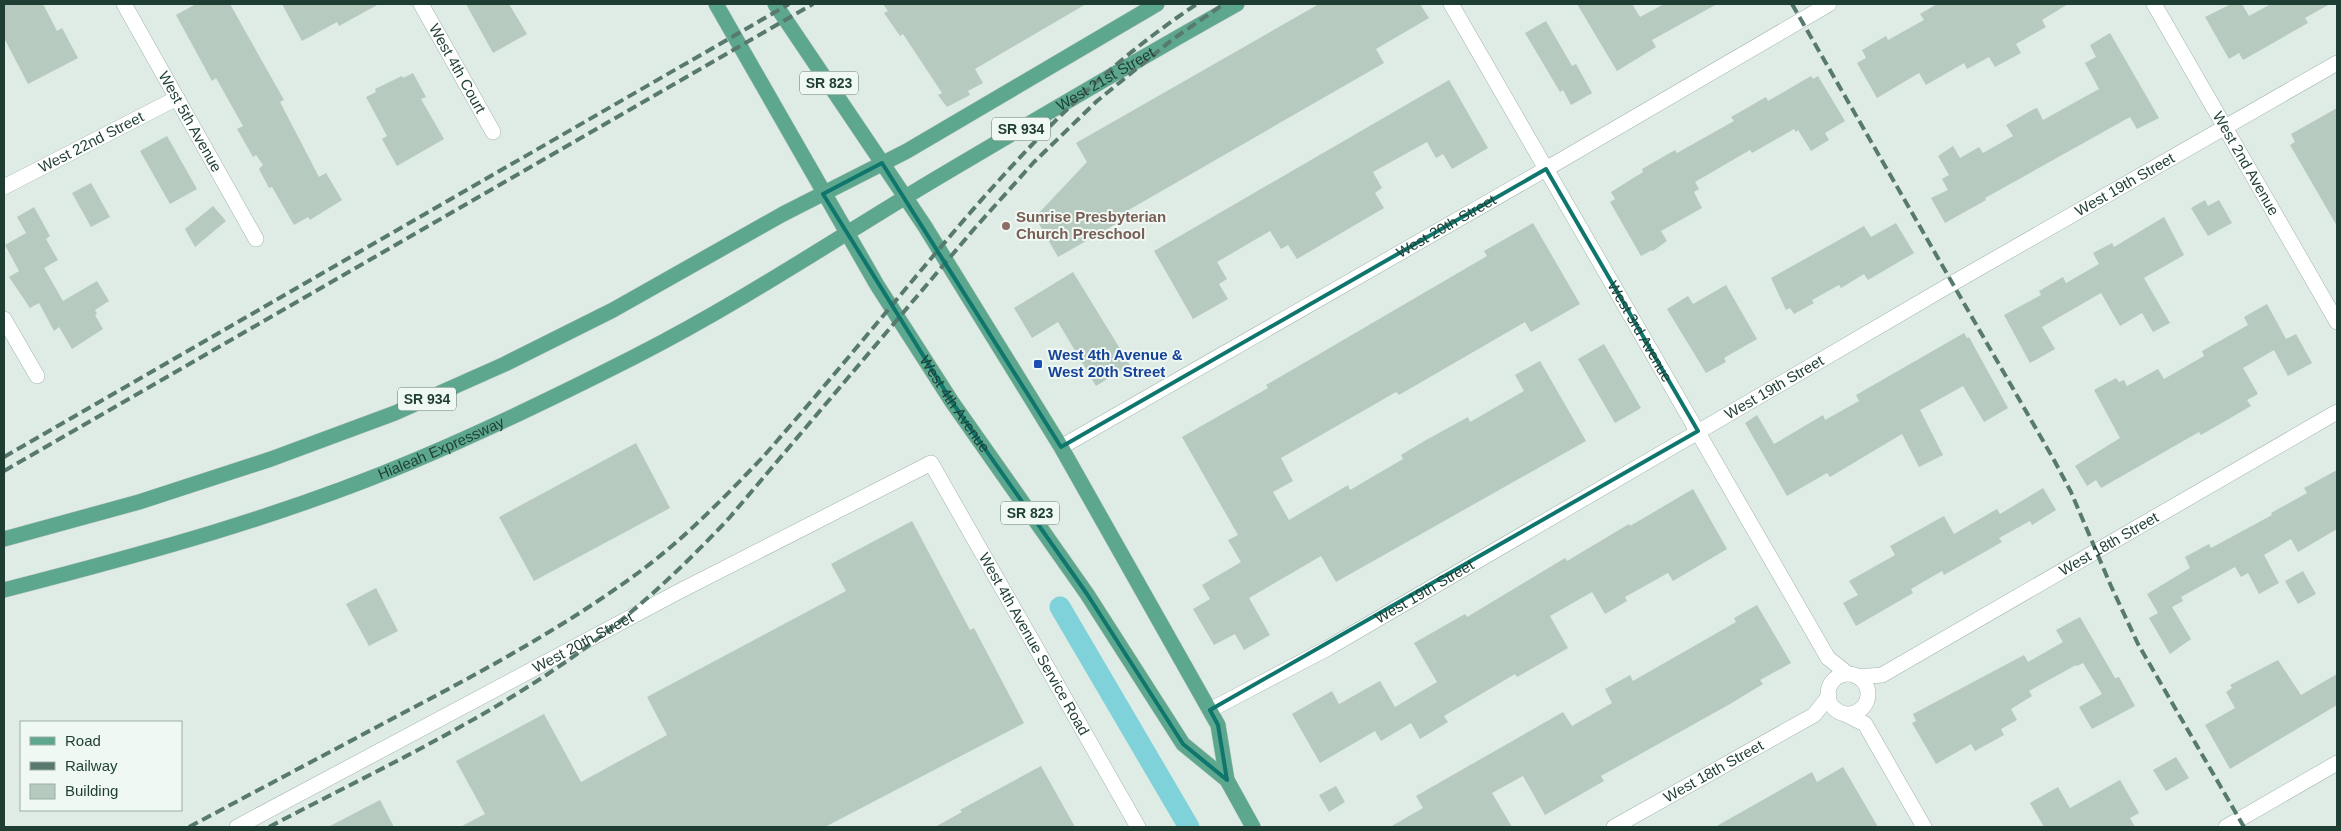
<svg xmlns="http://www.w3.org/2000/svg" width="2341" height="831" viewBox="0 0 2341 831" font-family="Helvetica,sans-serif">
<rect width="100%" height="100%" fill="#deece5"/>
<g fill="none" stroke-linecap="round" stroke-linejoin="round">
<path stroke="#7fd2d9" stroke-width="21" d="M 1060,607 L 1189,827"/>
</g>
<g fill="#b6cac0">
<path d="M 4,4 L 43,4 L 57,31 L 62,28 L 78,58 L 28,84 L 4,38 Z"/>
<path d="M 196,4 L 230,4 L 284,100 L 280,102 L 319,177 L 326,173 L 342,200 L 310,220 L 308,217 L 294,225 L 272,187 L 269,188 L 259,169 L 263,165 L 256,155 L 253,157 L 237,129 L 243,126 L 216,78 L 212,81 L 176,15 Z"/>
<path d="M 282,4 L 379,4 L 339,26 L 337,22 L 302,41 Z"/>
<path d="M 466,4 L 509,4 L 527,34 L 493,53 Z"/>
<path d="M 883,4 L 1086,4 L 975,69 L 983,83 L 968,91 L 970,95 L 947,107 L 938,95 L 942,93 L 903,34 L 900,36 L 884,13 L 888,11 Z"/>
<path d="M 1319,4 L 1420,4 L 1429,18 L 1376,49 L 1384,63 L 1113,219 L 1116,224 L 1058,257 L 1035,217 L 1087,162 L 1076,143 Z"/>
<path d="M 1577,4 L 1632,4 L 1640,17 L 1664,4 L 1717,4 L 1652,40 L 1656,47 L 1617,71 Z"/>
<path d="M 1937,4 L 2068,4 L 2042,20 L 2046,27 L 2016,44 L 2021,53 L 1995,67 L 1989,57 L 1967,69 L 1964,63 L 1926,85 L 1919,73 L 1877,98 L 1857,63 L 1866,58 L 1862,50 L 1886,36 L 1888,40 L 1924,20 L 1920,14 Z"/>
<path d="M 2231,4 L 2242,4 L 2249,16 L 2271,4 L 2330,4 L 2305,18 L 2308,23 L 2243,60 L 2239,53 L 2229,59 L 2205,17 Z"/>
<path d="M 1546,21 L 1572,66 L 1576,64 L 1592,93 L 1571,105 L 1563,90 L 1560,92 L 1525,33 Z"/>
<path d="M 2110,33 L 2159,118 L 2137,129 L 2130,117 L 1985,198 L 1986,200 L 1945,223 L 1931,198 L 1948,190 L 1942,179 L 1949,175 L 1938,156 L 1953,146 L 1960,158 L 1979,147 L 1983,153 L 2013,136 L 2006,125 L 2032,110 L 2037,108 L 2043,120 L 2099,89 L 2085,63 L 2096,57 L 2090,45 Z"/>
<path d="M 413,73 L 426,97 L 421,99 L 444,139 L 397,166 L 382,139 L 387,136 L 366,97 L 376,92 L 375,89 L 402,76 L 403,78 Z"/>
<path d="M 1811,76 L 1813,79 L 1818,76 L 1845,121 L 1825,133 L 1829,140 L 1811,151 L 1798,130 L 1796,132 L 1794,129 L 1752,153 L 1750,150 L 1695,182 L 1699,189 L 1694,192 L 1702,208 L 1661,231 L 1667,241 L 1653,251 L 1652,250 L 1641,256 L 1610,202 L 1615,199 L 1611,192 L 1643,172 L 1642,169 L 1675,150 L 1677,153 L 1734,121 L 1731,117 L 1766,97 L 1768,101 Z"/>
<path d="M 1449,80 L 1488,148 L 1452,169 L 1443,154 L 1436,158 L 1427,142 L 1373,172 L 1382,188 L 1375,193 L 1384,208 L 1297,259 L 1288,245 L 1281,249 L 1270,231 L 1217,262 L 1227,279 L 1219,284 L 1228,299 L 1193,319 L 1154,251 Z"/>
<path d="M 2337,108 L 2337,226 L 2290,145 L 2295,142 L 2291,134 Z"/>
<path d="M 167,136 L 197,189 L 170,204 L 140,151 Z"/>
<path d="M 91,183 L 110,217 L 91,227 L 72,193 Z"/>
<path d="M 2205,200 L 2208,206 L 2219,200 L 2232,223 L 2208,236 L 2191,208 Z"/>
<path d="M 213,206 L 226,221 L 195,247 L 185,229 Z"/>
<path d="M 34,207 L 50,236 L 46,239 L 58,260 L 44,268 L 63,301 L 97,281 L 109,301 L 95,310 L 97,314 L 95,315 L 103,329 L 72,349 L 59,327 L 54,331 L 39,303 L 30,308 L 9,277 L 19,271 L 5,245 L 26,233 L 17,217 Z"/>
<path d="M 2164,217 L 2184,255 L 2144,278 L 2170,323 L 2153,332 L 2142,313 L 2120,326 L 2101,293 L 2042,327 L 2055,349 L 2030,363 L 2004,315 L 2041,295 L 2039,291 L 2063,277 L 2066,283 L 2099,264 L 2093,253 L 2112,243 L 2114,247 Z"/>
<path d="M 1533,223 L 1580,304 L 1531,332 L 1525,322 L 1399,395 L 1396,392 L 1281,458 L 1293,481 L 1273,492 L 1289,520 L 1348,485 L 1350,490 L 1403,459 L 1401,455 L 1426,440 L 1468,417 L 1470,422 L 1524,391 L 1515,375 L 1540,361 L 1586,441 L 1336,582 L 1321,556 L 1249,598 L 1270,635 L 1244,650 L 1235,634 L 1214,645 L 1193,609 L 1210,599 L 1202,585 L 1241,562 L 1228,540 L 1238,535 L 1182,437 L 1268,388 L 1266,385 L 1487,256 L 1484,251 Z"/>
<path d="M 1896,223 L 1914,253 L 1868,280 L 1864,274 L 1841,288 L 1839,285 L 1812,300 L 1814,303 L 1794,314 L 1790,308 L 1786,310 L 1771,278 L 1864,226 L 1871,237 Z"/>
<path d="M 1073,272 L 1130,365 L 1096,386 L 1058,322 L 1032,338 L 1014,308 Z"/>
<path d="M 1726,285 L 1757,339 L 1724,358 L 1726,362 L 1706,373 L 1667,309 L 1688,296 L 1693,304 Z"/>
<path d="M 2267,304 L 2286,339 L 2296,334 L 2312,363 L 2288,376 L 2274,350 L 2243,368 L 2258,394 L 2247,400 L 2251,406 L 2201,435 L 2199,432 L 2101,488 L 2096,480 L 2087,486 L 2075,466 L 2120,438 L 2094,390 L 2116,378 L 2119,382 L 2124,380 L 2127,386 L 2158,369 L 2164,379 L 2204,356 L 2202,351 L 2248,325 L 2244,317 Z"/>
<path d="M 1964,333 L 1967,338 L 1969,337 L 2008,408 L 1984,422 L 1963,386 L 1920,410 L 1943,455 L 1919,467 L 1902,434 L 1830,477 L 1827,473 L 1787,496 L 1745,423 L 1757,415 L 1774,444 L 1823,415 L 1825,420 L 1859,401 L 1856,395 Z"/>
<path d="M 1604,344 L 1641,408 L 1615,423 L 1578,359 Z"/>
<path d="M 636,443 L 670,508 L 534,581 L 499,517 Z"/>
<path d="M 2337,470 L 2337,529 L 2298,552 L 2291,539 L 2264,555 L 2279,583 L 2259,594 L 2248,573 L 2241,577 L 2235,567 L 2181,597 L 2183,601 L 2172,607 L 2191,639 L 2170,654 L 2149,618 L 2158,613 L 2147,594 L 2190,568 L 2185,557 L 2209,544 L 2211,548 L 2272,515 L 2271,513 L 2307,493 L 2304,488 Z"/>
<path d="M 2043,488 L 2056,510 L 2032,525 L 2030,521 L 1999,538 L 2002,542 L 1958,567 L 1944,575 L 1942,571 L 1911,589 L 1913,593 L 1856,626 L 1843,603 L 1858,595 L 1849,581 L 1895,555 L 1890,546 L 1944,516 L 1954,534 L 1997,509 L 2000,514 Z"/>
<path d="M 1693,489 L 1727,549 L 1673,581 L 1668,573 L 1625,597 L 1627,601 L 1605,614 L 1592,592 L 1550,616 L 1568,648 L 1517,677 L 1515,674 L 1444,716 L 1448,722 L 1420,739 L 1411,723 L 1381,741 L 1375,731 L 1320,763 L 1292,714 L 1332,691 L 1339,704 L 1380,681 L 1395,707 L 1437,682 L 1414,643 L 1465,614 L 1467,617 L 1565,558 L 1567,561 L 1629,524 L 1630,526 Z"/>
<path d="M 912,521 L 970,630 L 974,628 L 1024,723 L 825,827 L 460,827 L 485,814 L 456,761 L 544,714 L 581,782 L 667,735 L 647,697 L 846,591 L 831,564 Z"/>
<path d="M 2303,571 L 2316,594 L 2298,604 L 2285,581 Z"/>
<path d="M 376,588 L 398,631 L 369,646 L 346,604 Z"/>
<path d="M 1757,605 L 1791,663 L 1760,680 L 1763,684 L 1730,704 L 1601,776 L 1604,781 L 1545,815 L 1523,776 L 1492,793 L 1512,827 L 1390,827 L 1423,808 L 1416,796 L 1563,712 L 1572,726 L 1612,703 L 1605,689 L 1630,675 L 1633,681 L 1736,622 L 1734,618 Z"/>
<path d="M 2080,617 L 2115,678 L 2119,677 L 2135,706 L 2092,729 L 2079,707 L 2102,694 L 2083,663 L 2077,666 L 2076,665 L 2029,691 L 2032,696 L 2011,709 L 2017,720 L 2001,729 L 2004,735 L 1975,751 L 1971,744 L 1936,764 L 1912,723 L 1916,721 L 1913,714 L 2024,655 L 2028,662 L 2063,642 L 2056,630 Z"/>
<path d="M 2278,660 L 2301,695 L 2337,674 L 2337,705 L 2230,769 L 2205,725 L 2235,708 L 2226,692 L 2232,688 L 2230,685 Z"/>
<path d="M 2176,757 L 2189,778 L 2166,791 L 2153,770 Z"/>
<path d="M 1041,766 L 1075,827 L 935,827 L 962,812 L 960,810 Z"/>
<path d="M 1843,767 L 1878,827 L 1715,827 L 1812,772 L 1817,782 Z"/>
<path d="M 2120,780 L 2139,813 L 2130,818 L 2135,827 L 2044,827 L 2030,803 L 2058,787 L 2070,808 Z"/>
<path d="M 1336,786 L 1345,802 L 1329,812 L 1319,795 Z"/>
<path d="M 380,800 L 394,827 L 328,827 Z"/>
</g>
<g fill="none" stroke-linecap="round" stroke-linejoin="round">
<defs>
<g id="minor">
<path id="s1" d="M 124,4 L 256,239"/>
<path id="s2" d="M 421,4 L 493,132"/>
<path id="s3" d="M 1451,4 L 1828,658 L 1848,674"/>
<path id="s4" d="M 2154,4 L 2337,322"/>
<path id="s5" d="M 4,187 L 177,98"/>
<path d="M 4,319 L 37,376"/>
<path id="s6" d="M 1061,447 L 1546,169 L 1829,4"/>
<circle cx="1848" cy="694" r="20"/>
<path id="s7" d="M 1858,677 L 1882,675 L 2337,412"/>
<path id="s8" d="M 1210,710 L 1328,648 L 1953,283 L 2337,63"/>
<path d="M 1845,714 L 1865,724 L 1924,827"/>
<path id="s9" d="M 237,827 L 676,593 L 931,463 L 1138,827"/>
<path id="s10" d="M 1614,827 L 1814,715 L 1829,696"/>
</g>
<path id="tertiary" d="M 2226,827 L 2337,763"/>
<g id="primary">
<path id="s11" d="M 716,4 L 877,285 L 952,402 L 1087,594 L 1183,744 L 1227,780"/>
<path d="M 775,4 L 924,225 L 1061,447 L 1218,725 L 1227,780 L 1253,827"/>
<path d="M 4,539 L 139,502 L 271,459 L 395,413 L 505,364 L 613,310 L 783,214 L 907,151 L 1157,4"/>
<path id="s12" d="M 4,590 C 144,554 284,516 418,459 C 492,428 565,392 636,356 C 736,305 831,242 927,184 C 1030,123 1133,62 1237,4"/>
</g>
</defs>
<use href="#minor" stroke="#a1b4ac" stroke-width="16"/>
<use href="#tertiary" stroke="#a1b4ac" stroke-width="16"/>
<use href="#primary" stroke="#c0c9c6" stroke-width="16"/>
<use href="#minor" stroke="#fff" stroke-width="15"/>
<use href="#tertiary" stroke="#fff" stroke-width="15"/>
<use href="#primary" stroke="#5da78e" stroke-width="15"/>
<g stroke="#587a6e" stroke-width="4" stroke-dasharray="10 5" stroke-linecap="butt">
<path d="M 1792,4 L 2054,460 L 2071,492 L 2111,586 L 2138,644 L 2244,827"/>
<path d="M 4,457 L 789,4"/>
<path d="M 4,471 L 813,4"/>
<path d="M 189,827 C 260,789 332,751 403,713 C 481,672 559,630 631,578 C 679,544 721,501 762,458 C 815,398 867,335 918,274 C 1003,173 1086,77 1197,4"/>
<path d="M 269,827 C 381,768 499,714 600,637 C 647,601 690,560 730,517 L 974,229 L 1034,162 L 1097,101 L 1173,39 L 1224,4"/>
</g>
</g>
<path fill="none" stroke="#0f766e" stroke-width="4" stroke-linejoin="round" d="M 882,163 L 1061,447 L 1546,169 L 1698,431 L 1210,710 L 1218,725 L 1227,780 L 1183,744 L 1087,594 L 952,402 L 823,194 Z"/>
<circle fill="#8d6e63" stroke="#eff8f3" stroke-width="2" cx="1006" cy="226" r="5"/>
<rect fill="#1a4fb4" stroke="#eff8f3" stroke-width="2" x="1033" y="359" width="10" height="10" rx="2.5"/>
<g text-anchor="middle" stroke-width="4" stroke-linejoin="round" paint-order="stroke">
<g fill="#eff8f3" stroke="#5d766d" stroke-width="1">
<rect x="800" y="71.5" width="58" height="23" rx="4"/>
<rect x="992" y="117.5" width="58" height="23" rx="4"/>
<rect x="398" y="387.5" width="58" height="23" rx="4"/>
<rect x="1001" y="501.5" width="58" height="23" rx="4"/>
</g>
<g font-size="14" font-weight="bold" fill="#1e3e33">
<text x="829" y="88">SR 823</text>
<text x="1021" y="134">SR 934</text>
<text x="427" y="404">SR 934</text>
<text x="1030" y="518">SR 823</text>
</g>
<g font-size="15" fill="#1e3e33" stroke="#eff8f3">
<text dy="5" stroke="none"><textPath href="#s2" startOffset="74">West 4th Court</textPath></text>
<text dy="5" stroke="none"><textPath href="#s12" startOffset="1221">West 21st Street</textPath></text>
<text dy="5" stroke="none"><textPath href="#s1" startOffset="135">West 5th Avenue</textPath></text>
<text dy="5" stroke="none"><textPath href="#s5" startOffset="98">West 22nd Street</textPath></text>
<text dy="5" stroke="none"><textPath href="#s4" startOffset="184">West 2nd Avenue</textPath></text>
<text dy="5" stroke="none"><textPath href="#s8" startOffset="1055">West 19th Street</textPath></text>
<text dy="5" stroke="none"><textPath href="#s6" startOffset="444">West 20th Street</textPath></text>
<text dy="5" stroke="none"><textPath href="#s3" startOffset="378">West 3rd Avenue</textPath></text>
<text dy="5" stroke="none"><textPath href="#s8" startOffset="650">West 19th Street</textPath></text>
<text dy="5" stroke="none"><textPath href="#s11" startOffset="466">West 4th Avenue</textPath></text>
<text dy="5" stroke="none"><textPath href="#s12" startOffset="460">Hialeah Expressway</textPath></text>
<text dy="5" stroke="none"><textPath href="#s7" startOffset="286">West 18th Street</textPath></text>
<text dy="5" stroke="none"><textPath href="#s8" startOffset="245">West 19th Street</textPath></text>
<text dy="5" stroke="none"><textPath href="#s9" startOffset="392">West 20th Street</textPath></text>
<text dy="5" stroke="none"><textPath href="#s9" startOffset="992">West 4th Avenue Service Road</textPath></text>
<text dy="5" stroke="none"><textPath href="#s10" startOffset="114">West 18th Street</textPath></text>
</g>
<g font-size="15" font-weight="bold" fill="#785e54" stroke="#eff8f3" text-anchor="start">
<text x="1016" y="222">Sunrise Presbyterian<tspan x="1016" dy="17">Church Preschool</tspan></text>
</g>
<g font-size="15" font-weight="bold" fill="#164399" stroke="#eff8f3" text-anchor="start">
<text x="1048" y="360">West 4th Avenue &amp;<tspan x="1048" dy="17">West 20th Street</tspan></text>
</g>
</g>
<rect width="2341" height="831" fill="none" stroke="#1e3e33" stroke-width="10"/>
<rect x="20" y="721" width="162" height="90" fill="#eff8f3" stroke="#9baea6"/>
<rect x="30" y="737" width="25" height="8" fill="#5da78e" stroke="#9baea6"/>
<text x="65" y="746" font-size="15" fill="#1e3e33">Road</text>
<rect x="30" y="762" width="25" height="8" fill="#587a6e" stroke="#9baea6"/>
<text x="65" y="771" font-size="15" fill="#1e3e33">Railway</text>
<rect x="30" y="784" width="25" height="15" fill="#b6cac0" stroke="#9baea6"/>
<text x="65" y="796" font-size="15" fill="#1e3e33">Building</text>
</svg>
